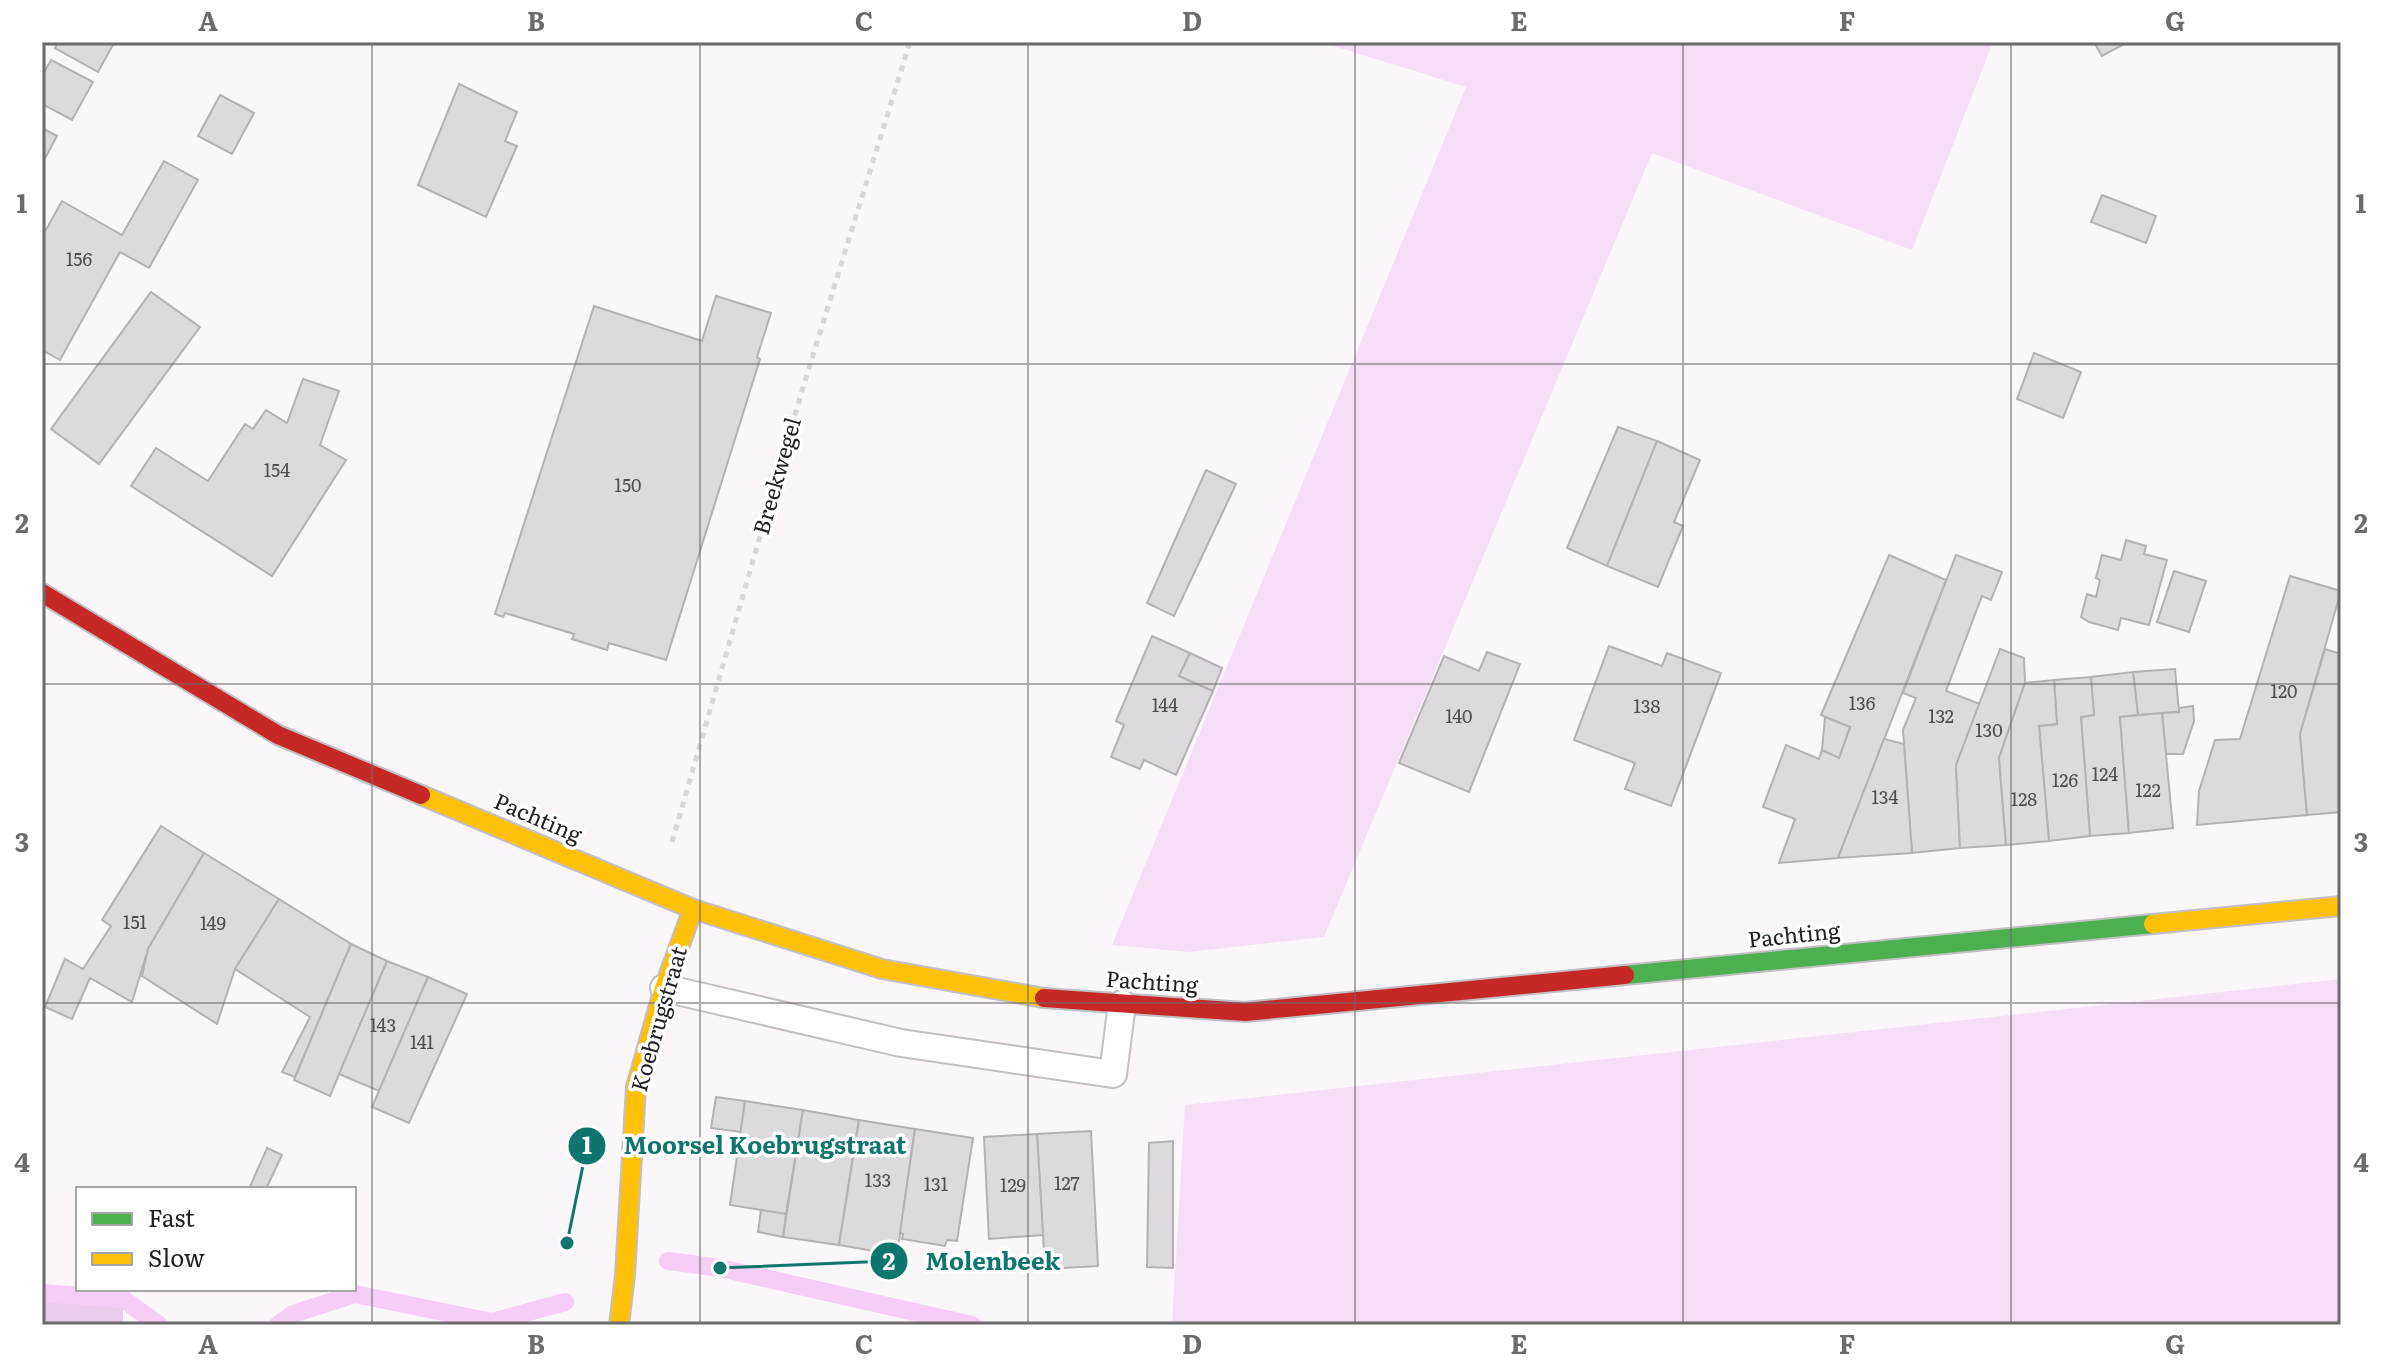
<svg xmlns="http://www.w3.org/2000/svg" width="2383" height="1367" viewBox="0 0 2383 1367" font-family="Literata,serif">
<rect width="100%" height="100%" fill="#faf6fa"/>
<g fill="#f5dff6">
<path d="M 1321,42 L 1993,42 L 1912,250 L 1652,153 L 1324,937 L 1189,952 L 1112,945 L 1466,87 Z"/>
<path d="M 2341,979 L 2341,1325 L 1172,1325 L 1185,1105 Z"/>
</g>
<path fill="#eccced" d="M 42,1293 L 123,1299 L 123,1325 L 42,1325 Z"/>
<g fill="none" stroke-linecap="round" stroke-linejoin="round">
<g stroke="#f5cdf6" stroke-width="18">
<path d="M 668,1261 L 720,1268 L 972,1325"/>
<path d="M 42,1293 L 123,1299 L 159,1325"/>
<path d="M 278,1325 L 293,1314 L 355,1294 L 492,1322 L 565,1302"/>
</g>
</g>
<g fill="#dddadd" stroke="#b4b1b4" stroke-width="2">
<path d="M 58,42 L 112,42 L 114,43 L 98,72 L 55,48 Z"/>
<path d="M 2094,42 L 2128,42 L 2102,56 Z"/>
<path d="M 51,60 L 93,82 L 72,120 L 42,104 L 42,76 Z"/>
<path d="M 459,84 L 517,112 L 505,141 L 517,146 L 486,217 L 418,185 Z"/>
<path d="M 220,95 L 254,113 L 232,154 L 198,136 Z"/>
<path d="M 42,128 L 57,136 L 42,164 Z"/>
<path d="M 164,161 L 198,180 L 149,268 L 120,252 L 60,360 L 42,350 L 42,237 L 62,201 L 122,235 Z"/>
<path d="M 2102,195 L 2156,216 L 2146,243 L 2091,222 Z"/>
<path d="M 151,292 L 200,327 L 99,464 L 51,429 Z"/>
<path d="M 716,296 L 771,313 L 757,357 L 760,359 L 666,660 L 609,643 L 607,650 L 572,639 L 574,634 L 505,613 L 503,617 L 495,614 L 594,306 L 702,341 Z"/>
<path d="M 2034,353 L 2081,372 L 2063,418 L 2017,399 Z"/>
<path d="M 303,379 L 339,391 L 320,445 L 346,460 L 272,576 L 131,486 L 156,448 L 208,481 L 245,424 L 253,429 L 266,410 L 287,423 Z"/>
<path d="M 1618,427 L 1657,441 L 1607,566 L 1567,548 Z"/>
<path d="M 1657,441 L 1700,460 L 1674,522 L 1683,526 L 1658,587 L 1607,566 Z"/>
<path d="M 1206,470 L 1236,484 L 1174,616 L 1147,603 Z"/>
<path d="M 2126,540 L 2146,546 L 2144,554 L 2167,560 L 2149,625 L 2121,618 L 2118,630 L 2089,622 L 2081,617 L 2087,594 L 2096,597 L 2100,580 L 2096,578 L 2102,555 L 2121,560 Z"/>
<path d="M 1889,555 L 1946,580 L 1838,858 L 1779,863 L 1795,819 L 1763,807 L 1786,745 L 1819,759 L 1822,750 L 1839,758 L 1850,727 L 1821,715 Z"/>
<path d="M 1956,555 L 2002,572 L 1991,600 L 1982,596 L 1946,691 L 1980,704 L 1956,765 L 1960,848 L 1912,853 L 1903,730 L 1916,698 L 1903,693 Z"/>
<path d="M 2174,571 L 2206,581 L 2189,632 L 2157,622 Z"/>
<path d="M 2290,576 L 2341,591 L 2300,734 L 2307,815 L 2197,825 L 2199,791 L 2215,740 L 2240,739 Z"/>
<path d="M 1152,636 L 1190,653 L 1179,676 L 1213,691 L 1176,775 L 1144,760 L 1140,769 L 1111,757 L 1124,725 L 1116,721 Z"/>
<path d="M 1609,646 L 1662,666 L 1667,653 L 1721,673 L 1671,806 L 1625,789 L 1635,763 L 1574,740 Z"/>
<path d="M 2000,649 L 2024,658 L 2025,683 L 1999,758 L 2006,845 L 1960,848 L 1956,765 Z"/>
<path d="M 2325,649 L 2341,654 L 2341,812 L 2307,815 L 2300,734 Z"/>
<path d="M 1487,652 L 1520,664 L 1469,792 L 1399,763 L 1444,656 L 1479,671 Z"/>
<path d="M 1190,653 L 1222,668 L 1213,691 L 1179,676 Z"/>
<path d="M 2175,669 L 2179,712 L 2138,715 L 2133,672 Z"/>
<path d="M 2133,672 L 2138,715 L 2120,717 L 2129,833 L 2090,836 L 2081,717 L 2094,715 L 2091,677 Z"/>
<path d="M 2091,677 L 2094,715 L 2081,717 L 2090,836 L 2049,841 L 2039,726 L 2057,724 L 2054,680 Z"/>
<path d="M 2054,680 L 2057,724 L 2039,726 L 2049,841 L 2006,845 L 1999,758 L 2025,683 Z"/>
<path d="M 2193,706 L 2194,721 L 2183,754 L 2166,754 L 2162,713 L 2179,712 L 2179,708 Z"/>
<path d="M 2162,713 L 2173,828 L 2129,833 L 2120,717 Z"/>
<path d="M 1825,717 L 1850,727 L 1839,758 L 1822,750 Z"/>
<path d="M 1884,739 L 1904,744 L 1912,853 L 1838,858 Z"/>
<path d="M 161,826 L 204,853 L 148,949 L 132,1002 L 90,978 L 72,1019 L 45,1007 L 65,959 L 83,969 L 111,926 L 102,920 Z"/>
<path d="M 204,853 L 279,899 L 235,969 L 217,1024 L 142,976 L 148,949 Z"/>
<path d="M 279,899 L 351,944 L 295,1077 L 282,1072 L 310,1017 L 235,969 Z"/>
<path d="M 351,944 L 387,961 L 330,1096 L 294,1080 Z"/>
<path d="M 387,961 L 428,977 L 379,1091 L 339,1074 Z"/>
<path d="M 428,977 L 467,994 L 409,1123 L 372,1107 Z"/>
<path d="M 716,1097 L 745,1101 L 741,1132 L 711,1128 Z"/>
<path d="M 745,1101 L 803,1110 L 786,1214 L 730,1205 Z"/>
<path d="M 803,1110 L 859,1120 L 839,1245 L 783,1237 Z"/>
<path d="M 859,1120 L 915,1129 L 897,1255 L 839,1245 Z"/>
<path d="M 915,1129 L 973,1138 L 957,1241 L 947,1240 L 945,1246 L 902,1239 L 903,1234 L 900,1233 Z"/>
<path d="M 1091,1131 L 1098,1266 L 1045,1269 L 1037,1134 Z"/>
<path d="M 1037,1134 L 1043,1235 L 989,1239 L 984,1137 Z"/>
<path d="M 1173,1141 L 1173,1268 L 1147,1267 L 1149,1143 Z"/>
<path d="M 267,1148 L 282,1155 L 266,1189 L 249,1189 Z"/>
<path d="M 761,1210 L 786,1214 L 783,1237 L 758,1232 Z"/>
</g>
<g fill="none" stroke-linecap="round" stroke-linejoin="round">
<defs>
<path id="lane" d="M 664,988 L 901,1043 L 1113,1074 L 1122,1004"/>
<path id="fast" d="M 1625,975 L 2153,924"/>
<g id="slow">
<path d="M 421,795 L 693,909 L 882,969 L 1044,998"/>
<path d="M 2153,924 L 2341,906"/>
<path d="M 619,1325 L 625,1275 L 636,1087 L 664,988 L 693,909"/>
</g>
<g id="jam">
<path d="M 42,593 L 278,735 L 421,795"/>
<path d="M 1044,998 L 1245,1012 L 1625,975"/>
</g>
</defs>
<use href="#lane" stroke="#c2bfc2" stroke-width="30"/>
<use href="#fast" stroke="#c2bfc2" stroke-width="22"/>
<use href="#slow" stroke="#c2bfc2" stroke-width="22"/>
<use href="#jam" stroke="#c2bfc2" stroke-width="22"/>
<path stroke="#d8d7d8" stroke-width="5" stroke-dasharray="6 6" stroke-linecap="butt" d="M 672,842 L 801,394 L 910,42"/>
<use href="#lane" stroke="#fefefe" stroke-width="26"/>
<use href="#fast" stroke="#4caf50" stroke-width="18"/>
<use href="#slow" stroke="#ffc107" stroke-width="18"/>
<use href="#jam" stroke="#c62828" stroke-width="18"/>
</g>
<path fill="none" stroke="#6d6a6d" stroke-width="2" stroke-opacity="0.55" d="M 372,42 L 372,1325M 700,42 L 700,1325M 1028,42 L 1028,1325M 1355,42 L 1355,1325M 1683,42 L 1683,1325M 2011,42 L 2011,1325M 42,364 L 2341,364M 42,684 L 2341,684M 42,1003 L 2341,1003"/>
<g text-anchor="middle" stroke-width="7" stroke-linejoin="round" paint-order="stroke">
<g font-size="18" fill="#504e50">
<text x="79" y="266">156</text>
<text x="277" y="477">154</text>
<text x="628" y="492">150</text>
<text x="2284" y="698">120</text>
<text x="1862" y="710">136</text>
<text x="1165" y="712">144</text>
<text x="1647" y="713">138</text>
<text x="1459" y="723">140</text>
<text x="1941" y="723">132</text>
<text x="1989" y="737">130</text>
<text x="2105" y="781">124</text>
<text x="2065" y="787">126</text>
<text x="2148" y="797">122</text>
<text x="1885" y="804">134</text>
<text x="2024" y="806">128</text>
<text x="135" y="929">151</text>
<text x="213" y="930">149</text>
<text x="383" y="1032">143</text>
<text x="422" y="1049">141</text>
<text x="878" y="1187">133</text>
<text x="1067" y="1190">127</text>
<text x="936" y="1191">131</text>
<text x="1013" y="1192">129</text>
</g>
<g font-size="22" fill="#211f21" stroke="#fff">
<text transform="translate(777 476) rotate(-74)" y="8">Breekwegel</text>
<text transform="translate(538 818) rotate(23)" y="8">Pachting</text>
<text transform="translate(1794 935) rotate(-6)" y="8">Pachting</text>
<text transform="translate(1152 982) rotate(4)" y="8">Pachting</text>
<text transform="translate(659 1019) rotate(-74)" y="8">Koebrugstraat</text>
</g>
</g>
<path fill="none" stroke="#0f766e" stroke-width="3" d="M567 1243L587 1146M720 1268L889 1261"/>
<g fill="#0f766e" stroke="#fff" stroke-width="3">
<circle cx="567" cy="1243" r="8"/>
<circle cx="720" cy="1268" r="8"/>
<circle cx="587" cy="1146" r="20"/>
<circle cx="889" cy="1261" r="20"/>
</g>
<g font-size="24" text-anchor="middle" font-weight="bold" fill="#fff">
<text x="587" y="1154">1</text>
<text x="889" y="1270">2</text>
</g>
<g font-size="24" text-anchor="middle" font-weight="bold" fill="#0f766e" stroke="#fff" stroke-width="7" stroke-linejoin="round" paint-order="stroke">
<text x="765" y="1154">Moorsel Koebrugstraat</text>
<text x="993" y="1270">Molenbeek</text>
</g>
<rect width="2383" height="1367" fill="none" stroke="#ffffff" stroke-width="88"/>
<rect x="76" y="1187" width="280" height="104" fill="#ffffff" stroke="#a6a5a6" stroke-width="2"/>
<rect x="92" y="1213" width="40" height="12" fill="#4caf50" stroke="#a6a5a6" stroke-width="2"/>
<text x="148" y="1227" font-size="24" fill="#211f21">Fast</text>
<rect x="92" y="1253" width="40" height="12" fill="#ffc107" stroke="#a6a5a6" stroke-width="2"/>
<text x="148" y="1267" font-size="24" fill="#211f21">Slow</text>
<rect x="44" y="44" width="2295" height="1279" fill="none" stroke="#6d6a6d" stroke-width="3"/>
<g font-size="26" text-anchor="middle" font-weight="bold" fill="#6d6a6d">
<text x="208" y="31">A</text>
<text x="536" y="31">B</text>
<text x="864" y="31">C</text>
<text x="1192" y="31">D</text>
<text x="1519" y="31">E</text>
<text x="1847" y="31">F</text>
<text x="2175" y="31">G</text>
<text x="22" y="213">1</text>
<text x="2361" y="213">1</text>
<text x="22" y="533">2</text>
<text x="2361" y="533">2</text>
<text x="22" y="852">3</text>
<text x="2361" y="852">3</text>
<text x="22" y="1172">4</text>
<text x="2361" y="1172">4</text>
<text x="208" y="1354">A</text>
<text x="536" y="1354">B</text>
<text x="864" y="1354">C</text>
<text x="1192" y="1354">D</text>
<text x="1519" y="1354">E</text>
<text x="1847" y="1354">F</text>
<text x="2175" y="1354">G</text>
</g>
</svg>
